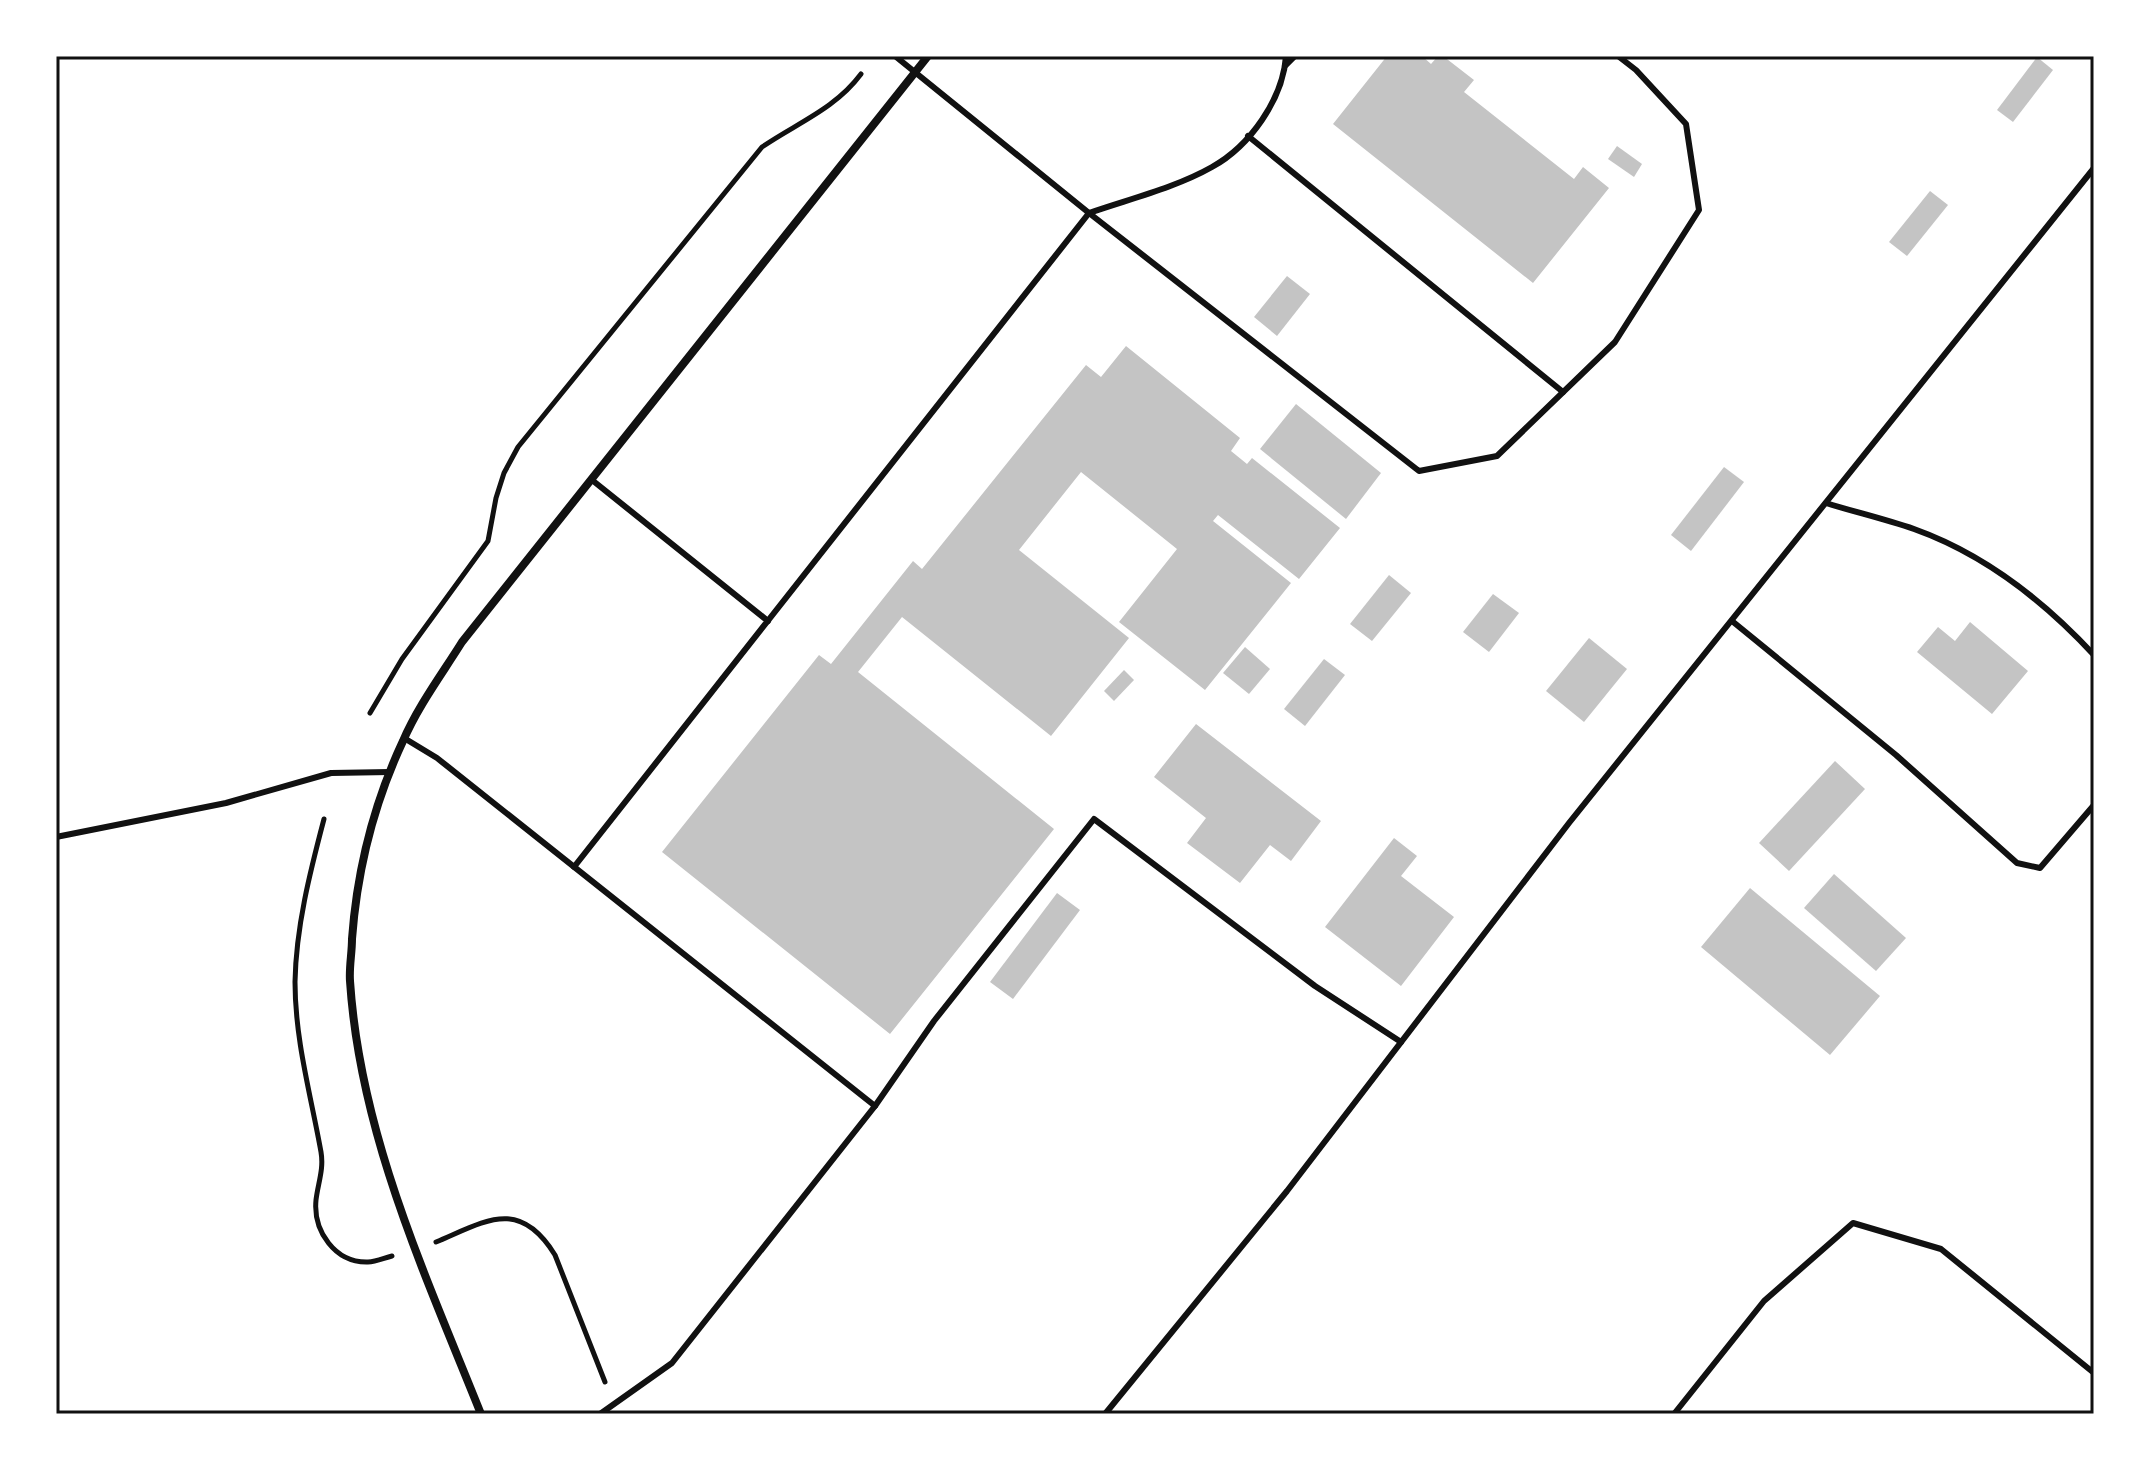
<svg xmlns="http://www.w3.org/2000/svg" width="2150" height="1470" viewBox="0 0 2150 1470" font-family="'Crimson Pro',serif">
<rect width="100%" height="100%" fill="#fff"/>
<g fill="#c4c4c4">
<path d="M 1387,56 L 1422,56 L 1431,64 L 1438,56 L 1443,56 L 1474,80 L 1464,92 L 1574,179 L 1583,167 L 1609,188 L 1533,283 L 1333,124 Z"/>
<path d="M 2037,57 L 2053,70 L 2013,122 L 1997,110 Z"/>
<path d="M 1617,146 L 1642,164 L 1634,177 L 1608,159 Z"/>
<path d="M 1930,191 L 1948,205 L 1907,256 L 1889,242 Z"/>
<path d="M 1287,276 L 1310,294 L 1277,336 L 1254,317 Z"/>
<path d="M 1126,346 L 1240,438 L 1231,451 L 1247,464 L 1252,458 L 1340,528 L 1299,579 L 1218,515 L 1213,521 L 1291,583 L 1205,690 L 1119,622 L 1177,549 L 1081,472 L 1019,550 L 1129,638 L 1051,736 L 902,617 L 858,672 L 1054,829 L 890,1034 L 662,852 L 819,655 L 831,664 L 913,561 L 922,569 L 1086,365 L 1101,377 Z"/>
<path d="M 1296,404 L 1381,473 L 1346,519 L 1260,449 Z"/>
<path d="M 1724,467 L 1744,482 L 1691,551 L 1671,535 Z"/>
<path d="M 1389,575 L 1411,593 L 1372,641 L 1350,624 Z"/>
<path d="M 1493,594 L 1519,613 L 1489,652 L 1463,632 Z"/>
<path d="M 1970,622 L 2028,671 L 1992,714 L 1917,652 L 1938,627 L 1955,641 Z"/>
<path d="M 1589,638 L 1627,669 L 1584,722 L 1546,691 Z"/>
<path d="M 1245,647 L 1270,669 L 1249,694 L 1223,673 Z"/>
<path d="M 1324,659 L 1345,675 L 1305,726 L 1284,709 Z"/>
<path d="M 1124,670 L 1134,680 L 1114,701 L 1104,691 Z"/>
<path d="M 1196,724 L 1321,821 L 1291,861 L 1270,845 L 1240,883 L 1187,843 L 1206,818 L 1154,777 Z"/>
<path d="M 1835,761 L 1865,789 L 1789,871 L 1759,843 Z"/>
<path d="M 1394,838 L 1417,856 L 1401,876 L 1454,917 L 1401,986 L 1325,927 Z"/>
<path d="M 1834,874 L 1906,938 L 1876,971 L 1804,908 Z"/>
<path d="M 1750,888 L 1880,996 L 1830,1055 L 1701,947 Z"/>
<path d="M 1057,893 L 1080,910 L 1013,999 L 990,982 Z"/>
</g>
<g fill="none" stroke-linecap="round" stroke-linejoin="round">
<g stroke="#111" stroke-width="5">
<path d="M 370,713 L 402,659 L 488,541 L 496,498 L 504,473 L 518,447 L 762,147 C 797,123 835,109 861,74"/>
<path d="M 324,819 C 310,872 296,927 295,982 C 295,1040 311,1096 321,1152 C 324,1169 318,1183 316,1200 C 313,1231 335,1263 368,1262 C 376,1262 384,1258 392,1256"/>
<path d="M 436,1242 C 486,1221 519,1197 555,1255 L 605,1382"/>
</g>
<g stroke="#111" stroke-width="6">
<path d="M 1285,66 L 1295,56"/>
<path d="M 1248,136 L 1563,392"/>
<path d="M 1089,213 L 1419,471 L 1497,456 L 1615,342 L 1699,210 L 1686,124 L 1636,70 L 1618,56"/>
<path d="M 1089,213 C 1129,199 1175,188 1212,167 C 1250,146 1283,99 1286,56"/>
<path d="M 592,480 L 768,621"/>
<path d="M 1826,503 C 1855,512 1885,519 1914,529 C 1984,554 2044,601 2094,655"/>
<path d="M 1732,621 L 1896,755 L 2017,863 L 2040,868 L 2094,805"/>
<path d="M 404,738 L 437,758 L 875,1106 L 672,1363 L 600,1414"/>
<path d="M 56,837 L 226,803 L 331,773 L 390,772"/>
<path d="M 574,867 L 1089,213 L 895,56"/>
<path d="M 875,1106 L 934,1021 L 1094,819 L 1315,986 L 1401,1042"/>
<path d="M 1105,1414 L 1287,1191 L 1569,823 L 2094,168"/>
<path d="M 1674,1414 L 1764,1301 L 1853,1223 L 1941,1249 L 2094,1373"/>
</g>
<path stroke="#111" stroke-width="8" d="M 481,1414 C 425,1274 360,1134 350,981 C 349,967 352,953 352,939 C 357,871 374,803 403,741 C 418,706 442,674 462,642 L 928,56"/>
</g>
<rect width="2150" height="1470" fill="none" stroke="#ffffff" stroke-width="116"/>
<rect x="58" y="58" width="2034" height="1354" fill="none" stroke="#111" stroke-width="3"/>
</svg>
